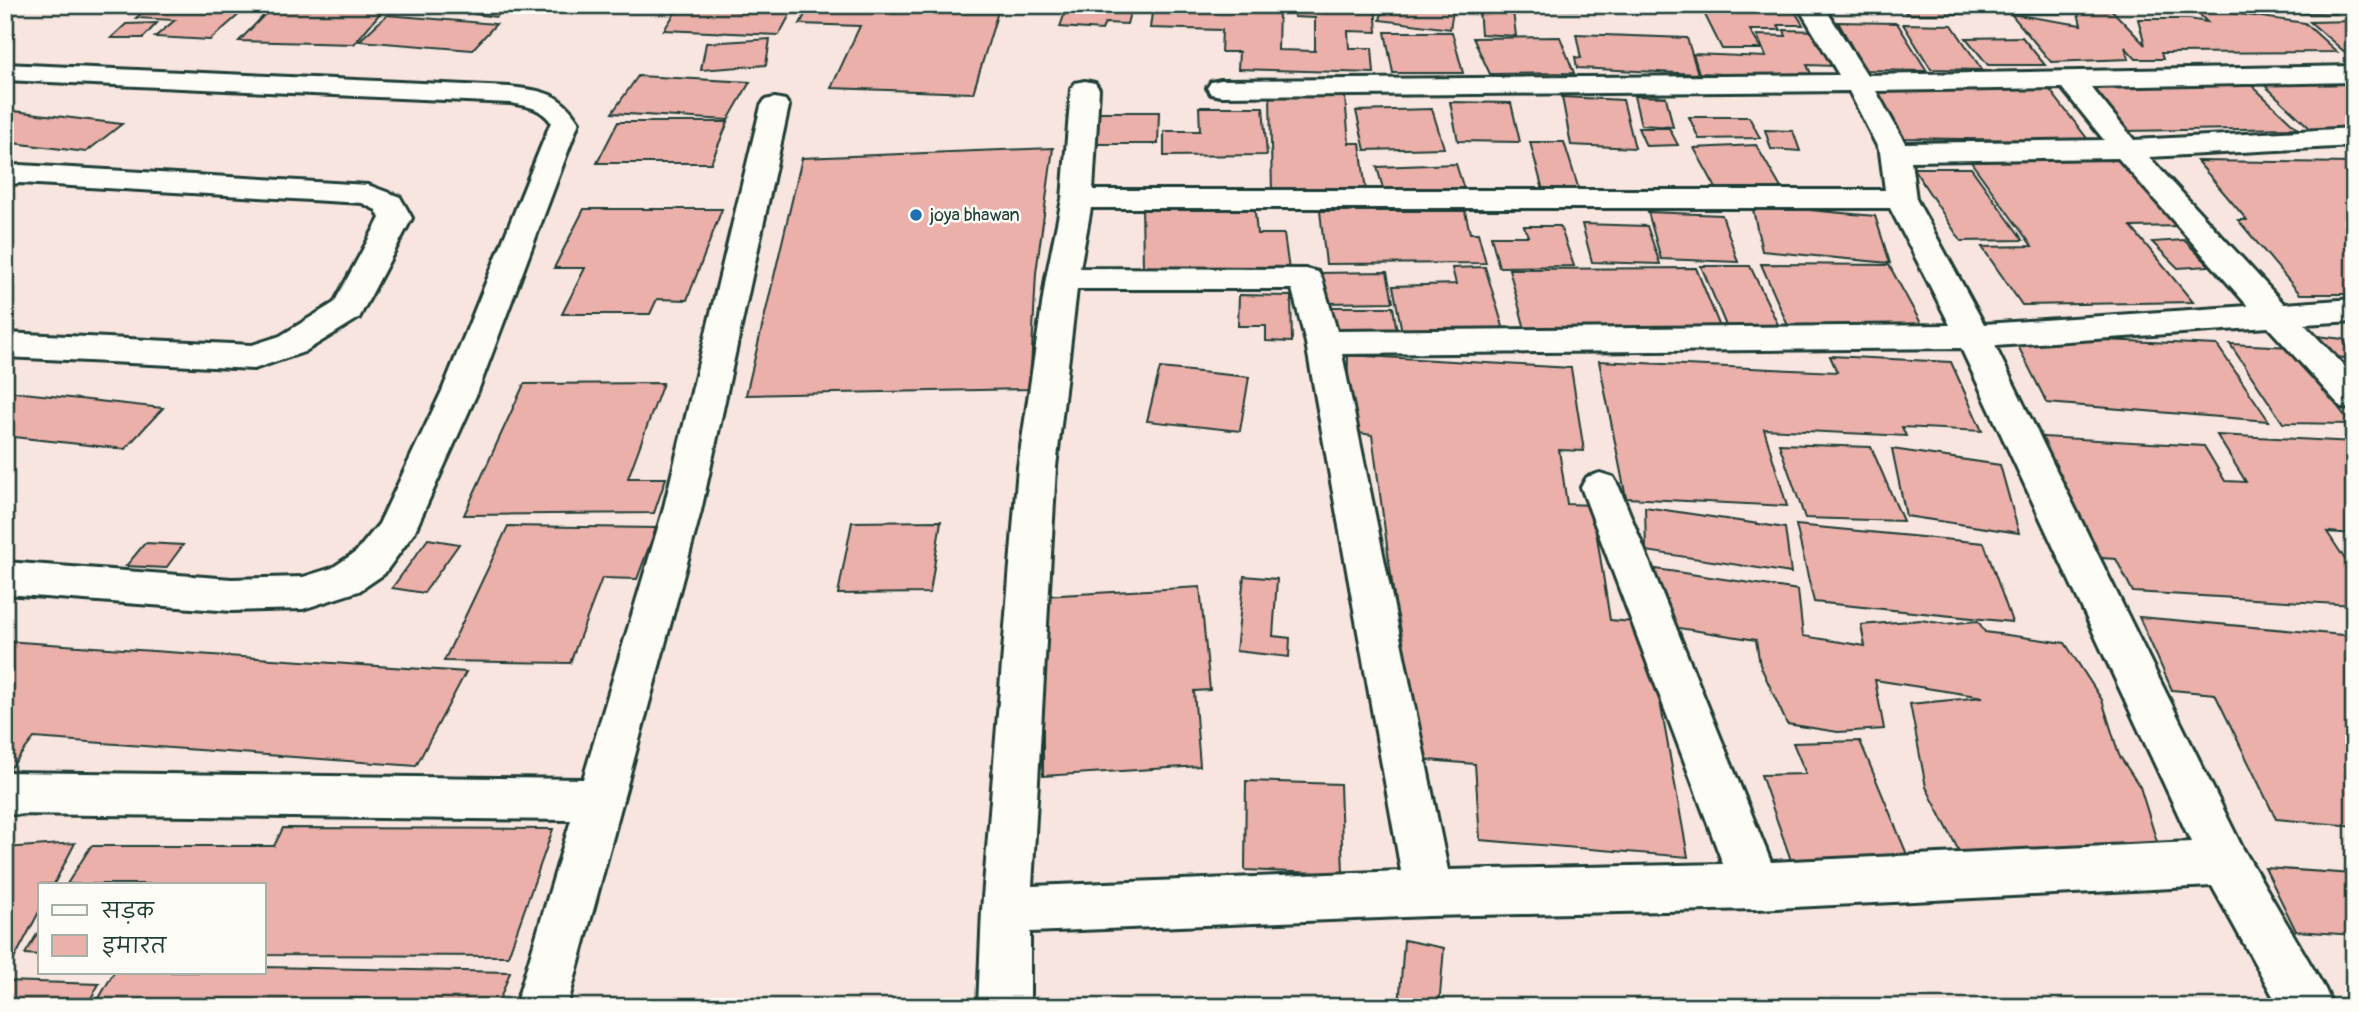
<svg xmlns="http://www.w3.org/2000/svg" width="2359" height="1012" viewBox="0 0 2359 1012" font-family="Pangolin,'Playpen Sans Deva',sans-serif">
<rect width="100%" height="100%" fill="#f8e5e0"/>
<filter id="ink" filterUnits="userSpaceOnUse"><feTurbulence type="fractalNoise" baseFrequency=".0143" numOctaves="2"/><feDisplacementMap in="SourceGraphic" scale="14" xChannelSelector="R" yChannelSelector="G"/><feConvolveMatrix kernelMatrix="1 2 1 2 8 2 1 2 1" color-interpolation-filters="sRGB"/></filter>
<g filter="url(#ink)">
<g fill="#ebb0aa" stroke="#1f3d34" stroke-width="2">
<path d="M 39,5 L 129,5 L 125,8 L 37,8 Z"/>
<path d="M 151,5 L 250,5 L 210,40 L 155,37 L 175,20 L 136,18 Z"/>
<path d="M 274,5 L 387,5 L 354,44 L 239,41 Z"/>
<path d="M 484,5 L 509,5 L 496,17 L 475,14 Z"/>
<path d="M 680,5 L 742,5 L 738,11 L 766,12 L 770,5 L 795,5 L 779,35 L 664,30 Z"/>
<path d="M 810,5 L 1000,5 L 973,93 L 831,88 L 860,26 L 800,24 Z"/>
<path d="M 1042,5 L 1132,5 L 1127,24 L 1105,23 L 1102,30 L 1060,27 L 1066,9 L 1041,7 Z"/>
<path d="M 1153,5 L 1279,5 L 1278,50 L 1315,51 L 1315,18 L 1294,17 L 1294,5 L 1375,5 L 1377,32 L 1348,31 L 1349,48 L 1372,48 L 1374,73 L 1238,69 L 1239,52 L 1221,52 L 1222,30 L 1150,28 Z"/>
<path d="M 1384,5 L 1454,5 L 1450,29 L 1380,20 Z"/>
<path d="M 1484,5 L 1580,5 L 1582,10 L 1485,8 Z"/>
<path d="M 1700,5 L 1791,5 L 1803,25 L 1778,25 L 1781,30 L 1750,30 L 1761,49 L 1722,49 Z"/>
<path d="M 1905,5 L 2107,5 L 2145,45 L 2138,19 L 2189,19 L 2207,22 L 2190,5 L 2212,5 L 2218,11 L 2305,23 L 2337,52 L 2161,53 L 2163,59 L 2136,59 L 2125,47 L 2129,59 L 2051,62 L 2011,14 L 2081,25 L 2078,13 L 1906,14 Z"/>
<path d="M 2266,5 L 2327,5 L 2336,14 L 2273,12 Z"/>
<path d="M 1479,9 L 1513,11 L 1516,36 L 1481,34 Z"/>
<path d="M 387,15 L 496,24 L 472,50 L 359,41 Z"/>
<path d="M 2354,21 L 2354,60 L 2310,22 Z"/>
<path d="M 1838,22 L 1897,23 L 1927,71 L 1865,70 Z"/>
<path d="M 157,23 L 143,38 L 111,38 L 126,24 Z"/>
<path d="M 1903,24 L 1952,25 L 1982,70 L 1931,69 Z"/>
<path d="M 1784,30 L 1819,31 L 1835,66 L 1807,65 L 1813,78 L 1699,73 L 1693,54 L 1766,57 L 1757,35 L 1786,36 Z"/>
<path d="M 1385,32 L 1452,32 L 1463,73 L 1393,73 Z"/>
<path d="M 1576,34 L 1687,38 L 1698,74 L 1577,68 L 1575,57 L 1581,58 Z"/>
<path d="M 1560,37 L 1574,73 L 1490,74 L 1473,38 Z"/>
<path d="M 2022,37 L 2045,65 L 1988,65 L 1966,38 Z"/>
<path d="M 770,39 L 766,65 L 701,70 L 706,43 Z"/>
<path d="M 638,76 L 750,82 L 728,120 L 612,113 Z"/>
<path d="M 2354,77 L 2354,132 L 2315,133 L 2258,79 Z"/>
<path d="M 2246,80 L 2297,128 L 2126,131 L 2083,83 Z"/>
<path d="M 1872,87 L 2050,90 L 2089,141 L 1902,138 Z"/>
<path d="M 1270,96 L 1345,97 L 1349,143 L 1360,143 L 1366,192 L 1272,191 Z"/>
<path d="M 1634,96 L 1666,97 L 1673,127 L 1641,125 Z"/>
<path d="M 1562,97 L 1623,100 L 1635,148 L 1571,145 Z"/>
<path d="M 1450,102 L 1511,103 L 1520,142 L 1458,141 Z"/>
<path d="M 1199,107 L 1263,107 L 1267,155 L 1164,156 L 1164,131 L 1200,131 Z"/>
<path d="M 1432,109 L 1444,148 L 1365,150 L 1356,111 Z"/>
<path d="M 5,110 L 122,124 L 86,152 L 5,142 Z"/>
<path d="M 1091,112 L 1159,112 L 1158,144 L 1088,144 Z"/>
<path d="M 1689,117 L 1749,117 L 1760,138 L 1699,139 Z"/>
<path d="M 618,122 L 728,122 L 711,163 L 597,163 Z"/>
<path d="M 1638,128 L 1669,128 L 1678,145 L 1646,146 Z"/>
<path d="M 1765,130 L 1793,131 L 1800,151 L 1771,149 Z"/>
<path d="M 1530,142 L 1564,142 L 1579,190 L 1543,190 Z"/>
<path d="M 1756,145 L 1781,188 L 1717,190 L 1694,148 Z"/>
<path d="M 1053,148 L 1036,273 L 1030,389 L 746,395 L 802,158 Z"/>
<path d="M 2125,159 L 2182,226 L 2131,227 L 2193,302 L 2022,305 L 1982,247 L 2032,246 L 1971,162 Z"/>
<path d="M 2197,161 L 2354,163 L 2354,294 L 2300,294 L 2238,220 L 2247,220 Z"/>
<path d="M 1456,164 L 1464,189 L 1384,192 L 1377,167 Z"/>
<path d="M 1913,168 L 1971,168 L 2023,240 L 1961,241 Z"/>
<path d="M 1254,202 L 1257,234 L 1284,234 L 1289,270 L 1143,269 L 1142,204 Z"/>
<path d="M 1752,205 L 1875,216 L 1890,263 L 1762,251 Z"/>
<path d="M 584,209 L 722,209 L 687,300 L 657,299 L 650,314 L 562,314 L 585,268 L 554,268 Z"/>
<path d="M 1320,211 L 1465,211 L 1470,233 L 1478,233 L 1486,263 L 1326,264 Z"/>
<path d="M 1648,212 L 1722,215 L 1738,262 L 1661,259 Z"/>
<path d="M 1582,224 L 1647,226 L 1660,264 L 1592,262 Z"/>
<path d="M 1524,226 L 1560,226 L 1574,266 L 1499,267 L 1491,236 L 1528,236 Z"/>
<path d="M 2184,240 L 2210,266 L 2178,268 L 2152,242 Z"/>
<path d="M 1761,264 L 1889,265 L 1928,336 L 1792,335 Z"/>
<path d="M 1701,266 L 1750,266 L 1782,333 L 1729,333 Z"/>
<path d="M 1485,267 L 1504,330 L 1402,332 L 1393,286 L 1456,284 L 1452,268 Z"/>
<path d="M 1696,268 L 1722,332 L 1526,333 L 1509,269 Z"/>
<path d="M 1387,272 L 1393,302 L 1323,303 L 1319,273 Z"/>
<path d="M 1239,295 L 1291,296 L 1292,342 L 1266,341 L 1266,326 L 1238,326 Z"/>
<path d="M 1331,307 L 1393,307 L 1398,338 L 1335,338 Z"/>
<path d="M 2299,334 L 2343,339 L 2354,359 L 2309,354 Z"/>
<path d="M 2013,336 L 2217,345 L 2269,421 L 2047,403 Z"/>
<path d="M 2230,344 L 2292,347 L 2351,424 L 2283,423 Z"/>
<path d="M 1348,355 L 1571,368 L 1584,451 L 1559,450 L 1567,504 L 1592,505 L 1610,620 L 1646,623 L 1688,857 L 1480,840 L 1475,764 L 1416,759 L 1372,435 L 1346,431 Z"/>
<path d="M 1830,356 L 1951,362 L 1982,431 L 1902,427 L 1906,436 L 1764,429 L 1787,506 L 1626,498 L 1599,361 L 1837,372 Z"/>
<path d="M 1160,368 L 1249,377 L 1240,431 L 1147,421 Z"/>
<path d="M 663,383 L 628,478 L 666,478 L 654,513 L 464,515 L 524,384 Z"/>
<path d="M 5,391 L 163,408 L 125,449 L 5,436 Z"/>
<path d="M 2217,435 L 2354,442 L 2354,534 L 2327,532 L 2354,573 L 2354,605 L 2133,592 L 2116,559 L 2086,557 L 2026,436 L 2204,446 L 2225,481 L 2246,482 Z"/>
<path d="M 1779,444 L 1871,447 L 1903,521 L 1805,518 Z"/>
<path d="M 1892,449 L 2000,465 L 2019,533 L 1906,516 Z"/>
<path d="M 1645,507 L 1785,528 L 1791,573 L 1646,551 Z"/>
<path d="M 941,521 L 930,593 L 838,594 L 852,522 Z"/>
<path d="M 1796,525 L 1984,543 L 2012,622 L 1814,602 Z"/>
<path d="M 508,526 L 656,528 L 637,579 L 602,578 L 570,663 L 444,661 Z"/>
<path d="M 428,539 L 459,544 L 424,593 L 392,588 Z"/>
<path d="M 145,543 L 183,545 L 166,568 L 126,566 Z"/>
<path d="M 1656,569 L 1798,590 L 1803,636 L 1865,646 L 1861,625 L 1921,620 L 1945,624 L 1978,621 L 1985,632 L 2065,643 L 2102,700 L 2119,755 L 2140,787 L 2162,858 L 1965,863 L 1926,787 L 1910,704 L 1983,697 L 1875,680 L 1884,729 L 1838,732 L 1787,724 L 1760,665 L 1756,640 L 1659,625 Z"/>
<path d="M 1244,576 L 1277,579 L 1273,636 L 1290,638 L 1289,657 L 1236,651 Z"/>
<path d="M 1200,587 L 1210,690 L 1194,691 L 1200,766 L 1043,776 L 1043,596 Z"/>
<path d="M 2139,617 L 2354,636 L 2354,826 L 2276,819 L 2215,694 L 2172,690 Z"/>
<path d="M 5,641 L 466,672 L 416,766 L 34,738 L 5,775 Z"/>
<path d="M 1860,741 L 1911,864 L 1793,866 L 1761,775 L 1806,774 L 1793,743 Z"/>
<path d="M 1246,781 L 1340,784 L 1343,874 L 1245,870 Z"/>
<path d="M 283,828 L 553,829 L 508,956 L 264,955 L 264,884 L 67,884 L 91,846 L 274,846 Z"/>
<path d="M 75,843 L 54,884 L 40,884 L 40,910 L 12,963 L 5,964 L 5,848 Z"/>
<path d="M 2265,868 L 2354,874 L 2354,935 L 2296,931 Z"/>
<path d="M 40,929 L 40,955 L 25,954 Z"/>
<path d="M 1404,940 L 1444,948 L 1439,1007 L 1399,1007 Z"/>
<path d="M 264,967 L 510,972 L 497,1007 L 94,1007 L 114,972 L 264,972 Z"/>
<path d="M 5,981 L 99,984 L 86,1007 L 5,1007 Z"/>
</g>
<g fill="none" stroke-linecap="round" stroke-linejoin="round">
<defs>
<g id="minor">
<path d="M 1797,5 L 1823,5 L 1867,75 L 2354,66 L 2354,82 L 2091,87 L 2134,140 L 2354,128 L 2354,146 L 2149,157 L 2284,304 L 2354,299 L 2354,321 L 2304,324 L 2354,376 L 2354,410 L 2341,407 L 2268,327 L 1995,346 L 2242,847 L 2325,989 L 2333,1007 L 2279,1007 L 2212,886 L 1756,909 L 1429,916 L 1030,932 L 1030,1007 L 978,1007 L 982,910 L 1018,467 L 1046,278 L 1062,199 L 1071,89 L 1075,83 L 1085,81 L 1095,83 L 1099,89 L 1093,190 L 1885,190 L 1880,152 L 1849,91 L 1221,96 L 1211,94 L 1207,88 L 1211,82 L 1221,80 L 1839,75 ZM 2062,88 L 2104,140 L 1905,143 L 1876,91 ZM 2118,158 L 2248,306 L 1984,324 L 1916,199 L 1911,161 ZM 1091,208 L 1890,208 L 1950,325 L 1337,331 L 1322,279 L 1318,272 L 1306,269 L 1080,268 ZM 1077,289 L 1292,289 L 1306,343 L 1401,871 L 1032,886 L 1056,467 ZM 1961,348 L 2191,842 L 1771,862 L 1619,487 L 1613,477 L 1600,473 L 1587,477 L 1581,487 L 1723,864 L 1448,870 L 1342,354 Z"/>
<path d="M 5,64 L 510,87 C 543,91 560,92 579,122 L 478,391 L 414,533 L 384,574 L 359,591 L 303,609 L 232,611 L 5,594 L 5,562 L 232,579 L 303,577 L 332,568 L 356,552 L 379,524 L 442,391 L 551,122 C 540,107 527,106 510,103 L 5,80 Z"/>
<path d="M 775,98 L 785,100 L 789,106 L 701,511 L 567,1007 L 515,1007 L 571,820 L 5,814 L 5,772 L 583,779 L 663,511 L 761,106 L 765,100 Z"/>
<path d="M 20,165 L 368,185 L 400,197 L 412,218 L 359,318 L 304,352 L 254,369 L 5,357 L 5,333 L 252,345 L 280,336 L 334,303 L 380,218 L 376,210 L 362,203 L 20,183 L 5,185 L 5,167 Z"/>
</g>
</defs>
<use href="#minor" stroke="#1f3d34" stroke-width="6"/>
<use href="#minor" fill="#fdfcf7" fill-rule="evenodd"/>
</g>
</g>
<circle fill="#1f6fb2" stroke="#fdfcf7" stroke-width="2.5" cx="916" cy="215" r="7"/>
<g text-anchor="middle" stroke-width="5" stroke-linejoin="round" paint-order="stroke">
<g font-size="18" fill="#1f3d34" stroke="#fdfcf7" text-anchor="start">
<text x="930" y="221">joya bhawan</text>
</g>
</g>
<rect width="2359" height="1012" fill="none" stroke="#fdfcf7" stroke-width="28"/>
<rect x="14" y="14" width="2331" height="984" fill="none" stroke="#1f3d34" stroke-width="2.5" filter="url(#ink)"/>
<rect x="38" y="883" width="228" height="91" fill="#fdfcf7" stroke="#a4b0a9" stroke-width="2"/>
<rect x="52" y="905" width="35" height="10" fill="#fdfcf7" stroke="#a4b0a9" stroke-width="2"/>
<text x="102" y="918" font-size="21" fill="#1f3d34">सड़क</text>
<rect x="52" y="935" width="35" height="21" fill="#ebb0aa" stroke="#a4b0a9" stroke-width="2"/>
<text x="102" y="953" font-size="21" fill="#1f3d34">इमारत</text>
</svg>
